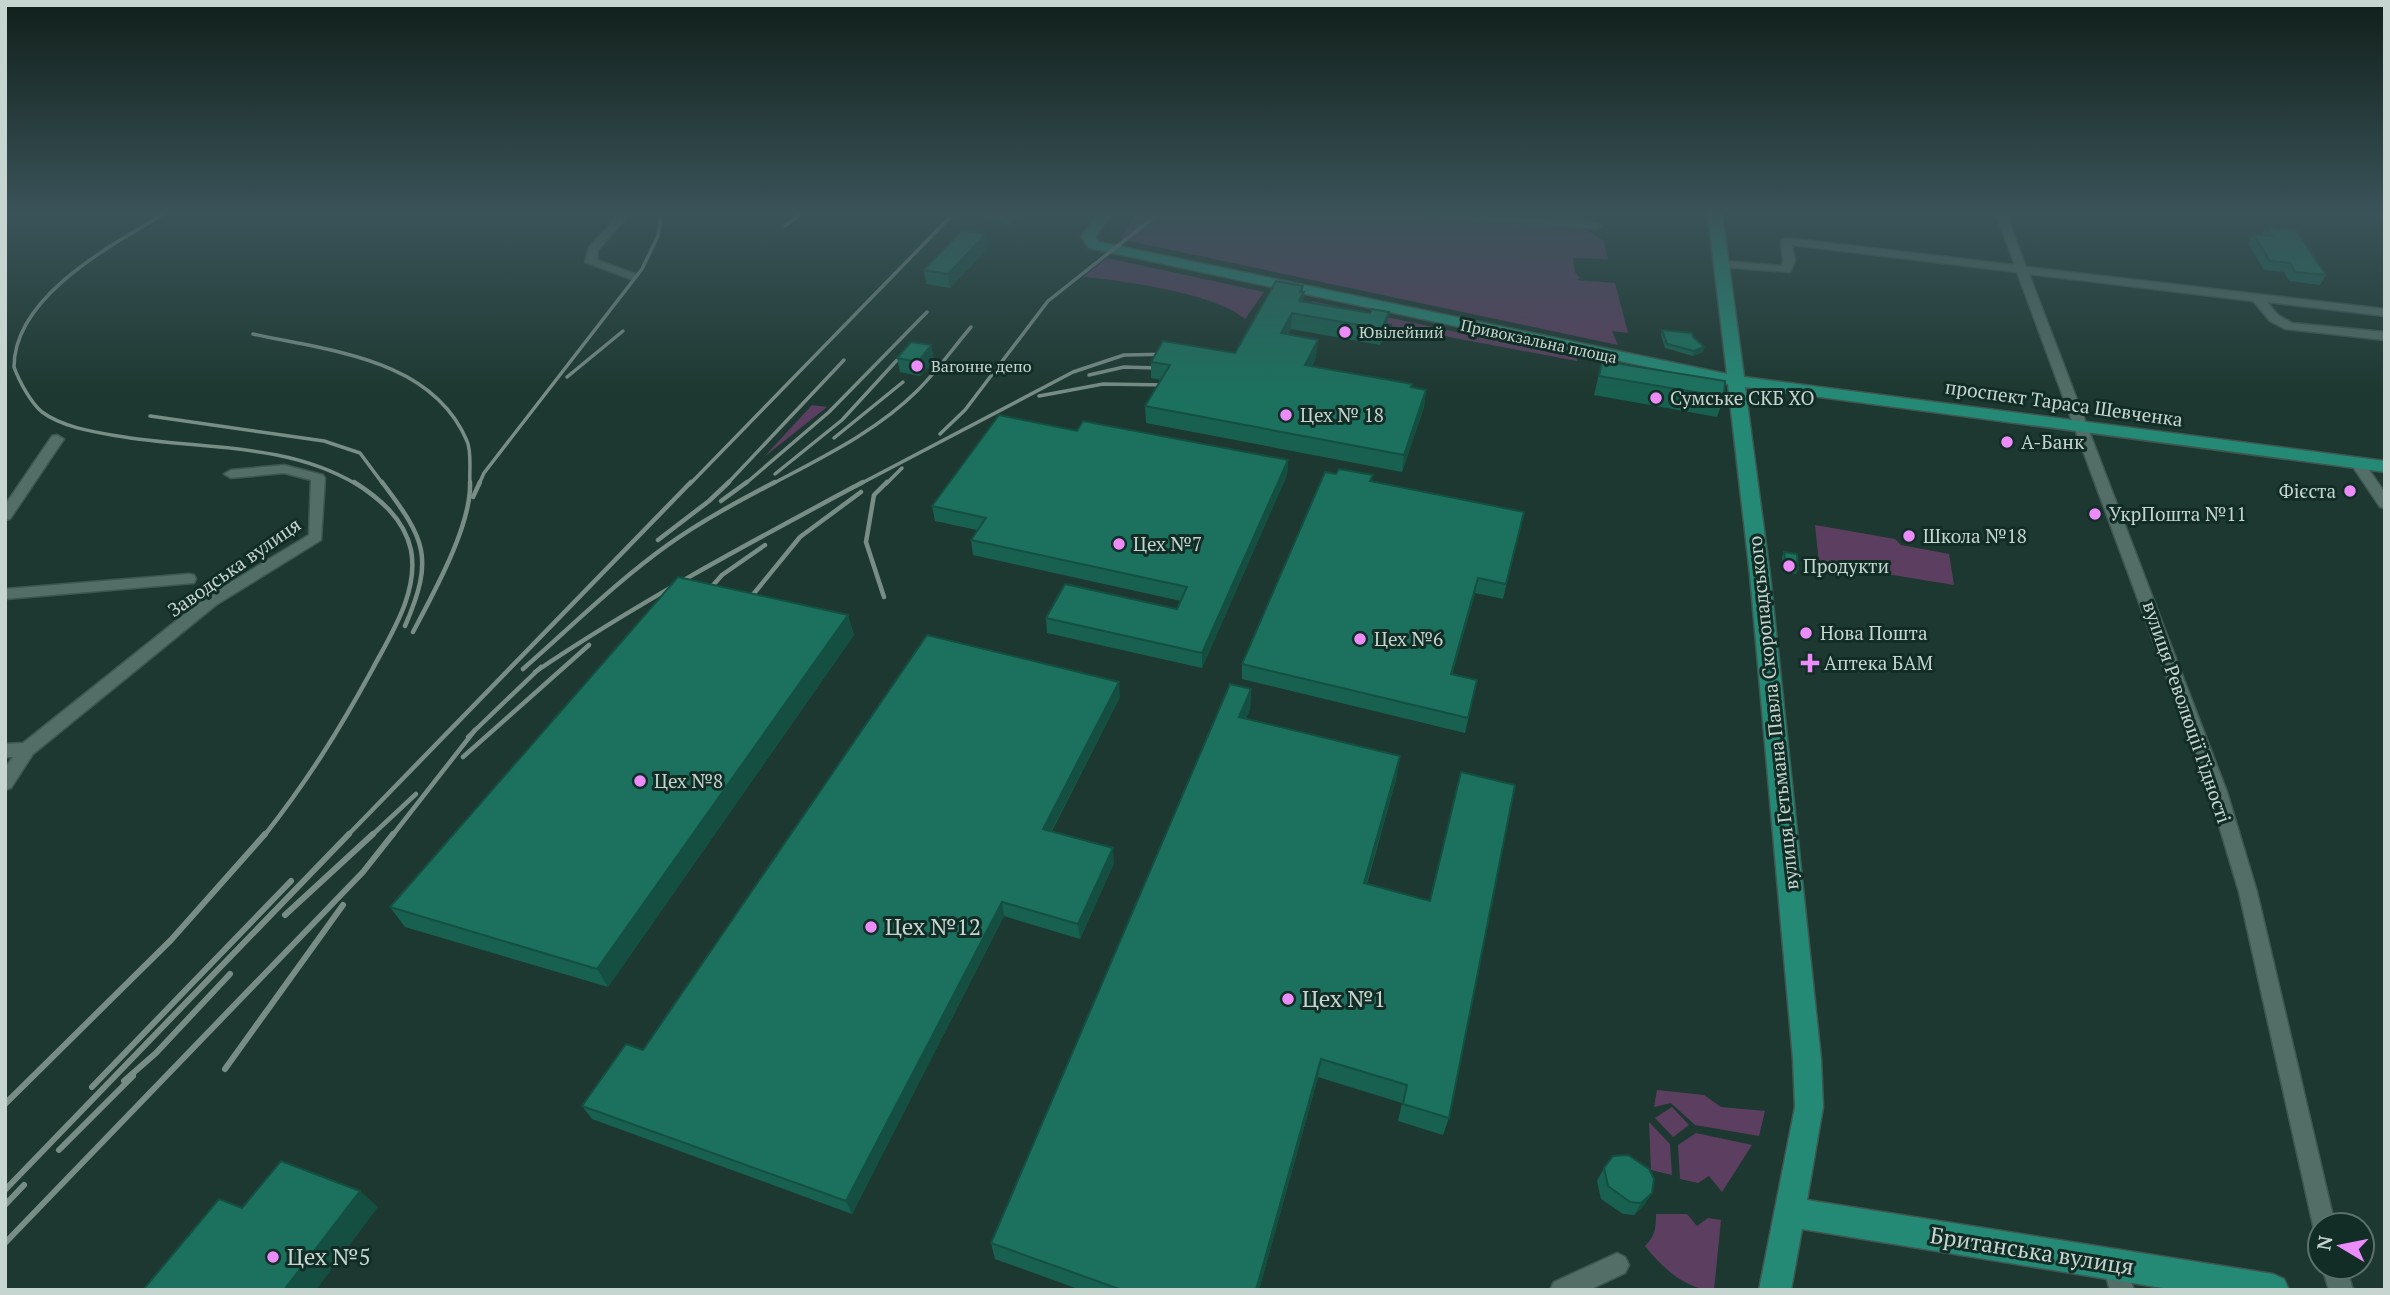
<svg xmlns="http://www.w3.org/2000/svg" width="2390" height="1295" viewBox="0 0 2390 1295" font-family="'PT Serif',serif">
<rect width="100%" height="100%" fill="#1d3830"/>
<g fill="#5c3f60">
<path d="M 1137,214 L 1394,214 L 1419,215 L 1423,218 L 1441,219 L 1446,214 C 1492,214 1537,221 1584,219 L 1589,224 L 1563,227 L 1585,229 L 1604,241 L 1608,259 L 1573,258 L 1575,272 L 1580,278 L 1577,280 L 1615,283 L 1628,333 L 1612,331 L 1618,345 L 1120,239 Z"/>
<path d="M 1107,258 L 1264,292 L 1245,319 C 1218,294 1121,280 1083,277 Z"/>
<path d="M 1312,301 L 1577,358 L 1577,361 L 1391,326 L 1392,324 L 1307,311 Z"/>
<path d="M 812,405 L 827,407 L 764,457 Z"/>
<path d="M 1815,525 L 1895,539 L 1901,545 L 1949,554 L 1954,585 L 1819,563 Z"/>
<path d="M 1657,1090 L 1704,1095 L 1721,1107 L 1765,1111 L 1759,1136 L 1695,1125 L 1671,1103 L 1654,1107 Z"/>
<path d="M 1672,1107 L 1689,1125 L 1673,1137 L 1655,1118 Z"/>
<path d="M 1649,1122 L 1670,1144 L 1672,1175 L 1651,1170 Z"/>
<path d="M 1696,1133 L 1752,1145 L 1722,1192 L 1709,1176 L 1698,1183 L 1680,1179 L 1678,1145 Z"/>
<path d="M 1656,1214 L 1687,1214 L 1697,1226 L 1708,1218 L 1721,1220 L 1714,1290 C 1685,1290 1662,1267 1645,1246 C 1655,1237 1656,1227 1656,1214 Z"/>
</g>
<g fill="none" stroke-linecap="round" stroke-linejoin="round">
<defs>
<g id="minor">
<path d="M 620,214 L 630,214 L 598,250 L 597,260 L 635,274 L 635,278 L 631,279 L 585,262 L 589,247 Z"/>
<path d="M 1426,214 L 1470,214 L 1597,223 L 1602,226 L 1597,229 L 1431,217 Z"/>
<path d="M 1996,214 L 2006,214 L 2026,267 L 2385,309 L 2385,316 L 2267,302 L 2278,315 L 2292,323 L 2385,332 L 2385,340 L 2285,329 L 2270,321 L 2253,301 L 2029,274 L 2227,792 L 2257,892 L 2335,1225 L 2320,1225 L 2320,1235 L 2316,1233 L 2313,1225 L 2239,892 L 2209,792 L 2017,272 L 1792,245 L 1795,261 L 1790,272 L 1723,267 L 1717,264 L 1723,261 L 1782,266 L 1783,261 L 1781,241 L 1786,238 L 2015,265 Z"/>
<path d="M 57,435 L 64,439 L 10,519 L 5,520 L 5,505 L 52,436 Z"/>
<path d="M 2358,460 L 2363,461 L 2385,493 L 2385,508 L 2380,507 L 2351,464 Z"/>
<path d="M 284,465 L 323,475 L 325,478 L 321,540 L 216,605 L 33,754 L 11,788 L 5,790 L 5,768 L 13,757 L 5,757 L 5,744 L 23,743 L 206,597 L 309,535 L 311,480 L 284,473 L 231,478 L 224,474 L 231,470 Z"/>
<path d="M 189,574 L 194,575 L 196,579 L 194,583 L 5,599 L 5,589 Z"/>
<path d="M 2114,1252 L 2122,1256 L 2134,1290 L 2110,1290 L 2102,1264 L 2106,1256 Z"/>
<path d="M 1617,1253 L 1625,1257 L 1629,1265 L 1625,1273 L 1589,1290 L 1550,1290 L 1554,1282 Z"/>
<path d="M 2322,1267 L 2346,1267 L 2353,1290 L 2329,1290 Z"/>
</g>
<path id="major" d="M 1098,214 L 1112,214 L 1095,237 L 1099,242 L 1727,374 L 1708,214 L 1722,214 L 1744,377 L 2385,461 L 2385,472 L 1745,387 L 1770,575 L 1821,1059 L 1823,1107 L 1807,1200 L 2273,1274 L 2284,1279 L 2289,1290 L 2175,1290 L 1802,1229 L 1791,1290 L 1759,1290 L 1795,1107 L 1793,1059 L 1750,575 L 1728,384 L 1089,248 L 1081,237 Z"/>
</defs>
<use href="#minor" stroke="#3e564f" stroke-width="3"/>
<use href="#major" stroke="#3e564f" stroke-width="3"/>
<use href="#minor" fill="#526e66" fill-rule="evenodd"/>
<use href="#major" fill="#248a76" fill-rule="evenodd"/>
<g stroke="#798d87" stroke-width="3.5">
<path d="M 164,214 C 112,245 14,296 14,367 C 19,381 31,403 42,412 C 62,427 94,432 118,436 C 197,450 284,441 356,484"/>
<path d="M 785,226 L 801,214"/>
<path d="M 253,334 C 329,351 432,358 467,441 C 472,452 469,471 470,484"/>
<path d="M 1089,375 L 1124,367 L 1157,368"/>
<path d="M 567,377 L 623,331"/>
<path d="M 1039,396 L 1103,384 L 1168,385"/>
<path d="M 150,416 L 324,441 L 360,453 L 383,484"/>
<path d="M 940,434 L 965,410 L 1048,301 L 1158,214"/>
<path d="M 834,438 L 903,382"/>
<path d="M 775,474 L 842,420 L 898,359"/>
<path d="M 479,484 L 484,473 L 642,269 L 658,236 L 661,214"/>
<path d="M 690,484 L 953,214"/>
<path d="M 727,484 L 844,360"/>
<path d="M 745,484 L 829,412 L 927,312"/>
<path d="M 772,484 C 823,457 877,431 918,390 C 938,370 953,348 971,327"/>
<path d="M 860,484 L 1073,372 L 1124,355 L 1174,354"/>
<path d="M 886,484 L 902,468"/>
</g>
<g stroke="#798d87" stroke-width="4.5">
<path d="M 382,482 C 425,539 435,557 405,626"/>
<path d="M 473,497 L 480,482"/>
<path d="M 721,501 L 747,482"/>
<path d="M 658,540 L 709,501 L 729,482"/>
<path d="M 884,597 L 866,542 L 874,495 L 887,482"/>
<path d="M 701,599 L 722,575 L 765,545"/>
<path d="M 742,608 L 800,537 L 861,492"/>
<path d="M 413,632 C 433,594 472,525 470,482"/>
<path d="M 523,669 C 571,627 617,581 669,544 C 703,520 739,501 775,482"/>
<path d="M 535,672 C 640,601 751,542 863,482"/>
<path d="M 468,737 L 541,667"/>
<path d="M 463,757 L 589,645"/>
<path d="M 264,836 C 308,780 338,732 372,670 C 391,634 419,592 411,550 C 404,518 379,498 354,482"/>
<path d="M 347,836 L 691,482"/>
<path d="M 371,836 L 416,794"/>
<path d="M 392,836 L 475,730"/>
</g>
<g stroke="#798d87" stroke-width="6">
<path d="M 285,915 L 373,834"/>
<path d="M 225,1069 L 343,905"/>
<path d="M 124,1081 L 156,1053 L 230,974"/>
<path d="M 92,1087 L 291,881"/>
<path d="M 5,1104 L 171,940 L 265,834"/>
<path d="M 59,1150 L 133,1076"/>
<path d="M 5,1190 L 349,834"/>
<path d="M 5,1205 L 24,1185"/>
<path d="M 5,1243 L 363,872 L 393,834"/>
</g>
</g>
<g fill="#186151">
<path d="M 983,214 L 1021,214 L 1011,225 L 984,221 Z"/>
<path d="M 2266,227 L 2326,275 L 2320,285 L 2289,281 L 2284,272 L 2264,270 L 2248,243 L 2253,234 L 2261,235 Z"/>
<path d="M 986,234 L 988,248 L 950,288 L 926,284 L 924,270 Z"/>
<path d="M 1303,292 L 1304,292 L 1303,301 L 1370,313 L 1387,328 L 1380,345 L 1291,329 L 1288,335 L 1316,357 L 1312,366 L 1426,390 L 1424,407 L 1402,472 L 1146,423 L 1145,406 L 1161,380 L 1151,378 L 1151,362 L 1235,353 Z"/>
<path d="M 1662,330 L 1693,337 L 1703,352 L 1693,356 L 1665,348 L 1661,335 Z"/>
<path d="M 931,345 L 934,360 L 920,376 L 900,372 L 897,358 Z"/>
<path d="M 1602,361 L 1724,397 L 1717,417 L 1594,395 Z"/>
<path d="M 1077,431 L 1288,460 L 1287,475 L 1202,668 L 1047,633 L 1046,618 L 1177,609 L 1181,601 L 973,555 L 971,540 L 977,530 L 935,521 L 932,506 Z"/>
<path d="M 1372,482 L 1524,512 L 1503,599 L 1475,593 L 1452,675 L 1477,680 L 1465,733 L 1242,679 L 1242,664 Z"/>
<path d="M 1784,552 L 1798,569 L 1796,574 L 1784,572 L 1782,557 Z"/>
<path d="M 848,615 L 854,635 L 608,987 L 405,927 L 390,907 Z"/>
<path d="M 1251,689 L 1250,709 L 1246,719 L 1397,776 L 1367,884 L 1449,1118 L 1443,1135 L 1398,1121 L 1402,1103 L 1318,1077 L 1259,1290 L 1081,1290 L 995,1259 L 991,1243 Z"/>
<path d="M 1120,697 L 1052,831 L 1114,863 L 1080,939 L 1004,916 L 852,1214 L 592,1119 L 582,1106 L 643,1050 Z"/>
<path d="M 1604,1168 L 1652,1193 L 1644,1205 L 1634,1215 L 1623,1214 L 1601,1199 L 1597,1181 Z"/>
</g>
<g fill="#144f42">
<path d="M 1013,214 L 1021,214 L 1011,225 L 1011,217 Z"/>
<path d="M 986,234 L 988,248 L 950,288 L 948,274 Z"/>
<path d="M 1303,286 L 1302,295 L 1304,292 L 1303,308 L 1298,314 L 1300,292 Z"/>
<path d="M 1389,312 L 1387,328 L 1380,345 L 1382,329 Z"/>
<path d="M 1292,313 L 1291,329 L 1280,350 L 1281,333 Z"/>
<path d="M 1318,340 L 1316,357 L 1304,382 L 1305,365 Z"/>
<path d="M 931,345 L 934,360 L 920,376 L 918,362 Z"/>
<path d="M 1704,347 L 1703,352 L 1693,356 L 1694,351 Z"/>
<path d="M 1426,390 L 1424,407 L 1402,472 L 1404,455 Z"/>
<path d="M 1288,460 L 1287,475 L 1202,668 L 1202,653 Z"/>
<path d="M 1478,578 L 1475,593 L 1448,690 L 1451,674 Z"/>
<path d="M 848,615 L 854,635 L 608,987 L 597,969 Z"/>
<path d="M 1119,682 L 1120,697 L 1045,843 L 1043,829 Z"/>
<path d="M 1251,689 L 1250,709 L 1239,737 L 1239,717 Z"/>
<path d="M 1400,756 L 1397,776 L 1361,902 L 1364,883 Z"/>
<path d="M 1113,848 L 1114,863 L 1080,939 L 1078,924 Z"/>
<path d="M 1002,902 L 1004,916 L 852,1214 L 846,1201 Z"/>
<path d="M 1321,1059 L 1318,1077 L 1259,1290 L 1256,1290 Z"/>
<path d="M 360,1191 L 378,1207 L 316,1290 L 284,1290 Z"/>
<path d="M 1652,1193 L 1644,1205 L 1634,1215 L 1641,1203 Z"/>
</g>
<g fill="#1c715e" stroke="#144f42" stroke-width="2">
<path d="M 991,214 L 1013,214 L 1011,217 Z"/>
<path d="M 2266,227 L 2296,230 L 2326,275 L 2295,272 L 2290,263 L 2270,261 L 2253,234 L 2272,236 Z"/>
<path d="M 962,230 L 986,234 L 948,274 L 924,270 Z"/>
<path d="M 1276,281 L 1303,286 L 1300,292 L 1304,292 L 1299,301 L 1370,313 L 1372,309 L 1389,312 L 1382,329 L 1292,313 L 1281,333 L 1318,340 L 1305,365 L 1412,384 L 1411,387 L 1426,390 L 1404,455 L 1145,406 L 1170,365 L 1151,362 L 1163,341 L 1235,353 Z"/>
<path d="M 1662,330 L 1692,333 L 1693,337 L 1704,347 L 1694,351 L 1667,344 Z"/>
<path d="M 911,342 L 931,345 L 918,362 L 897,358 Z"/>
<path d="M 1602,361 L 1725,381 L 1724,397 L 1599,376 Z"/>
<path d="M 999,415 L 1077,431 L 1083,421 L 1288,460 L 1202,653 L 1046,618 L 1065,584 L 1177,609 L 1187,587 L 971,540 L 986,518 L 932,506 Z"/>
<path d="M 1339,469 L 1373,475 L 1370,481 L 1524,512 L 1506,584 L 1478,578 L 1451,674 L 1477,680 L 1468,718 L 1242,664 L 1325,472 L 1336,474 Z"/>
<path d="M 1784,552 L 1797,554 L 1798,569 L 1786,567 Z"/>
<path d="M 678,577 L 848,615 L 597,969 L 390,907 Z"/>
<path d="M 927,635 L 1119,682 L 1043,829 L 1113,848 L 1078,924 L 1002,902 L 846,1201 L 582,1106 L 626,1044 L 643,1050 Z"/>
<path d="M 1230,684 L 1251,689 L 1239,717 L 1400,756 L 1364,883 L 1430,901 L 1461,772 L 1515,785 L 1449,1118 L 1403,1104 L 1407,1085 L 1321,1059 L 1256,1290 L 1122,1290 L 991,1243 Z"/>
<path d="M 1628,1155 L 1649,1169 L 1654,1179 L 1652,1193 L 1641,1203 L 1630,1202 L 1608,1186 L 1604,1168 L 1613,1156 Z"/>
<path d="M 281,1161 L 360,1191 L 284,1290 L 143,1290 L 219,1199 L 242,1208 Z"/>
</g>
<linearGradient id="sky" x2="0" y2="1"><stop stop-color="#101f1a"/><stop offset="0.54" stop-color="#3a5359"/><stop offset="1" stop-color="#3a5359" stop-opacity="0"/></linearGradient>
<rect width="2390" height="395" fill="url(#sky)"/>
<g fill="#ec8cfa" stroke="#122d26" stroke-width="2.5">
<circle cx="1345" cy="332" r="7"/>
<circle cx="917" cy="366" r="7"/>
<circle cx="1656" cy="398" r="7"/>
<circle cx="1286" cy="415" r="7"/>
<circle cx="2007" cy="442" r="7"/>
<circle cx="2350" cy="491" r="7"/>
<circle cx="2095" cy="514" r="7"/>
<circle cx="1909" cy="536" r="7"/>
<circle cx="1119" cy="544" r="7"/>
<circle cx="1789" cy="566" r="7"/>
<circle cx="1806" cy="633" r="7"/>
<circle cx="1360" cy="639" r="7"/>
<path d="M1806.5 652.5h7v7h7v7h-7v7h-7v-7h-7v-7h7z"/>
<circle cx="640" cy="781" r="7"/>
<circle cx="871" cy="927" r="7"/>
<circle cx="1288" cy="999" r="7"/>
<circle cx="273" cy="1257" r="7"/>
</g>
<g text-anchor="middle" stroke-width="6" stroke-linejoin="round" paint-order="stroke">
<g font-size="16" fill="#c6d5d0" stroke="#122d26" text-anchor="start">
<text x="1359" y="338">Ювілейний</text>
<text x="931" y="372">Вагонне депо</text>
</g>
<g font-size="16" fill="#c6d5d0" stroke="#122d26">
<text transform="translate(1539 341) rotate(12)" y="6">Привокзальна площа</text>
</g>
<g font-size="19" fill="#c6d5d0" stroke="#122d26" text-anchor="start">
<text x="1670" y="405">Сумське СКБ ХО</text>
<text x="1300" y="422">Цех № 18</text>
<text x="2021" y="449">А-Банк</text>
<text x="2336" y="498" text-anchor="end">Фієста</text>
<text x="2109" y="521">УкрПошта №11</text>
<text x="1923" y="543">Школа №18</text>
<text x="1133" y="551">Цех №7</text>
<text x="1803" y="573">Продукти</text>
<text x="1820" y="640">Нова Пошта</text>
<text x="1374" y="646">Цех №6</text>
<text x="1824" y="670">Аптека БАМ</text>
<text x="654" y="788">Цех №8</text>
</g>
<g font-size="19" fill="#c6d5d0" stroke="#122d26">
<text transform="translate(2064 403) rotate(8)" y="7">проспект Тараса Шевченка</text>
<text transform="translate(234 567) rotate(-35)" y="7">Заводська вулиця</text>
<text transform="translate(2187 712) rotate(71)" y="7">вулиця Революції Гідності</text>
<text transform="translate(1773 713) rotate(-96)" y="7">вулиця Гетьмана Павла Скоропадського</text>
</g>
<g font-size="23" fill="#c6d5d0" stroke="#122d26" text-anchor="start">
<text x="885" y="935">Цех №12</text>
<text x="1302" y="1007">Цех №1</text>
<text x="287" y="1265">Цех №5</text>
</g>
<g font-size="23" fill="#c6d5d0" stroke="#122d26">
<text transform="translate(2032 1251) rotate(9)" y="8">Британська вулиця</text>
</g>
</g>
<rect width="2390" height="1295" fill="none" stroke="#c6d5d0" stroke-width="14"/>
<g transform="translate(2341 1246) rotate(280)"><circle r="33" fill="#122d26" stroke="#5a706a" stroke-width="2"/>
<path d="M0-5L12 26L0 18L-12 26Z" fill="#ec8cfa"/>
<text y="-10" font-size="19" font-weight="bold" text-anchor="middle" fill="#c6d5d0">N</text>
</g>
</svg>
